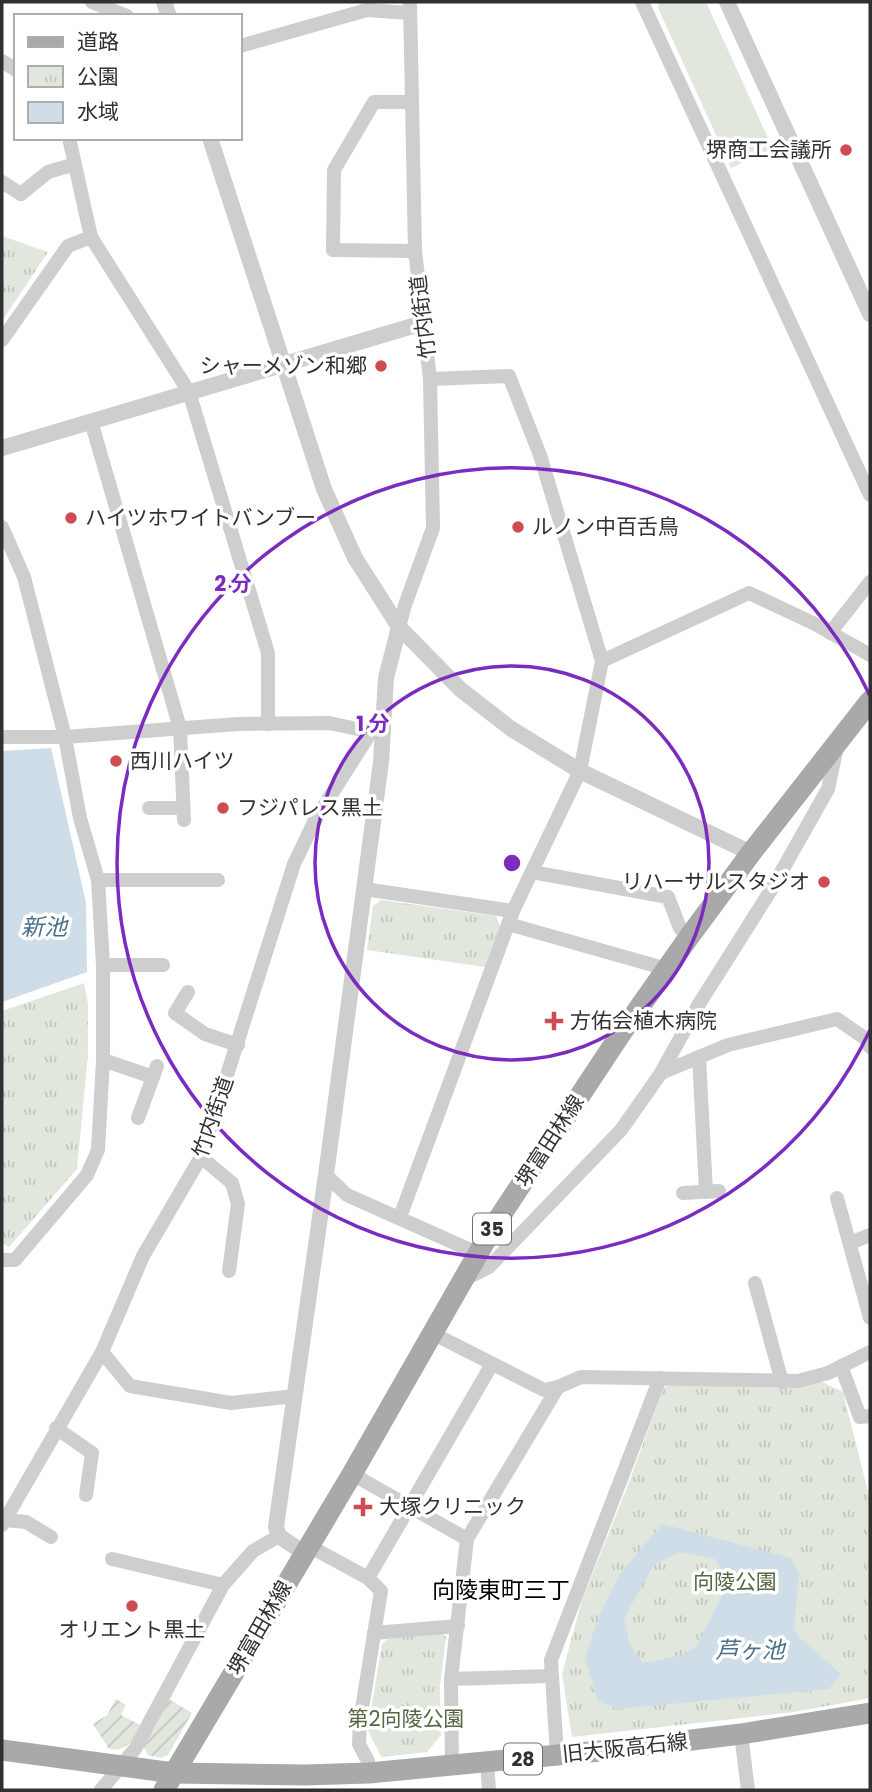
<svg xmlns="http://www.w3.org/2000/svg" width="872" height="1792" viewBox="0 0 872 1792" font-family="Poppins,'Noto Sans JP',sans-serif">
<defs>
<pattern id="park-tufts" width="24" height="20" patternUnits="userSpaceOnUse" patternTransform="scale(1.75)"><rect width="24" height="20" fill="#e1e7dc"/><path d="M3 7l-1-3M5 7V3M7 7l1-3M15 17l-1-3M17 17v-4M19 17l1-3" fill="none" stroke="#c2c7bd"/></pattern>
<pattern id="garden-furrows" width="10" height="10" patternUnits="userSpaceOnUse" patternTransform="scale(1.75)"><rect width="10" height="10" fill="#e1e7dc"/><path d="M-1 1l2-2M0 10L10 0M9 11l2-2" fill="none" stroke="#c2c7bd"/></pattern>
</defs>
<rect width="100%" height="100%" fill="#fff"/>
<g fill="url(#park-tufts)">
<path d="M 2,236 L 48,252 L 2,321 Z"/>
<path d="M 381,900 L 496,916 L 500,926 L 485,967 L 367,950 L 373,906 Z"/>
<path d="M 84,983 L 88,1004 L 88,1054 L 77,1169 L 9,1247 L 2,1243 L 2,1011 Z"/>
<path d="M 820,1381 L 843,1392 L 870,1500 L 870,1698 L 794,1712 L 572,1737 L 562,1674 L 582,1600 L 628,1485 L 663,1389 L 670,1383 L 782,1388 L 800,1387 Z"/>
<path d="M 442,1633 L 446,1637 L 440,1687 L 441,1735 L 427,1752 L 381,1757 C 377,1746 371,1740 368,1729 L 382,1644 L 387,1639 Z"/>
</g>
<g fill="url(#garden-furrows)">
<path d="M 116,1699 L 126,1705 L 121,1715 L 140,1725 C 132,1740 128,1752 109,1749 L 93,1724 L 107,1715 Z"/>
<path d="M 169,1699 L 192,1713 L 168,1755 L 161,1758 L 148,1755 L 143,1746 Z"/>
</g>
<path fill="#e1e7dc" d="M 659,2 L 706,2 L 773,149 L 731,168 L 658,8 Z"/>
<g fill="#cedde7" fill-rule="evenodd">
<path d="M 51,748 L 86,903 L 87,972 L 2,1002 L 2,751 Z"/>
<path d="M 662,1524 L 791,1558 L 799,1573 L 794,1629 L 799,1637 L 841,1674 L 829,1689 L 617,1709 L 598,1701 L 585,1658 L 598,1618 L 620,1574 ZM 680,1552 L 715,1559 L 729,1582 L 696,1647 L 682,1655 L 643,1663 L 629,1643 L 624,1618 L 654,1564 Z"/>
</g>
<g fill="none" stroke-linecap="round" stroke-linejoin="round">
<g stroke="#cecece" stroke-width="14">
<path d="M 92,2 L 127,16"/>
<path d="M 642,2 L 870,495"/>
<path d="M 240,46 L 367,10 L 409,13"/>
<path d="M 2,61 L 16,70"/>
<path d="M 410,102 L 374,102 L 334,170 L 333,250 L 415,251"/>
<path d="M 69,138 L 91,237 L 189,392 L 268,653 L 268,724"/>
<path d="M 2,182 L 21,194 L 48,172 L 75,164"/>
<path d="M 2,340 L 68,246 L 91,237"/>
<path d="M 91,421 L 180,728 L 184,820"/>
<path d="M 2,527 L 24,577 L 65,737 L 80,818 L 98,880 L 103,965 L 103,1060 L 98,1150 L 87,1175 L 15,1260 L 2,1260"/>
<path d="M 399,627 L 405,605 L 433,528 L 430,379 L 415,251 L 410,2"/>
<path d="M 830,633 L 870,582"/>
<path d="M 602,661 L 749,593 L 815,624 L 870,655"/>
<path d="M 2,737 L 65,737 L 238,724 L 329,723 L 377,733"/>
<path d="M 149,808 L 183,808"/>
<path d="M 532,872 L 668,897 L 680,928 L 689,937"/>
<path d="M 98,880 L 218,880"/>
<path d="M 364,889 L 513,911"/>
<path d="M 508,924 L 667,969"/>
<path d="M 103,965 L 163,965"/>
<path d="M 188,992 L 175,1013 L 205,1034 L 238,1045"/>
<path d="M 699,1057 L 706,1192"/>
<path d="M 103,1060 L 153,1077"/>
<path d="M 661,1073 L 728,1045 L 837,1019 L 866,1039 L 870,1047"/>
<path d="M 138,1118 L 157,1066"/>
<path d="M 201,1157 L 232,1183 L 238,1204 L 229,1271"/>
<path d="M 326,1175 L 347,1195 L 477,1253"/>
<path d="M 683,1193 L 719,1191"/>
<path d="M 837,1198 L 870,1318"/>
<path d="M 400,1217 L 513,911 L 580,771 L 602,661 L 540,455 L 509,376 L 430,379"/>
<path d="M 850,1243 L 870,1235"/>
<path d="M 465,1279 L 489,1267 L 621,1130 L 661,1073 L 699,1004 L 771,890 L 828,789 L 837,747"/>
<path d="M 755,1283 L 782,1382"/>
<path d="M 432,1333 L 544,1390 L 558,1387 L 581,1377 L 798,1381 L 828,1373 L 870,1352"/>
<path d="M 102,1352 L 130,1386 L 231,1403 L 295,1396"/>
<path d="M 841,1366 L 860,1417 L 870,1416"/>
<path d="M 56,1428 L 92,1453 L 86,1495"/>
<path d="M 352,1474 L 467,1539"/>
<path d="M 5,1520 L 26,1522 L 51,1537"/>
<path d="M 2,1525 L 102,1352 L 143,1256 L 201,1157 L 294,864 L 315,820 L 371,732"/>
<path d="M 309,1546 L 368,1578"/>
<path d="M 112,1559 L 223,1585"/>
<path d="M 374,1633 L 458,1626"/>
<path d="M 451,1679 L 551,1676"/>
<path d="M 741,1734 L 748,1790"/>
<path d="M 557,1755 L 551,1660 L 660,1378"/>
<path d="M 487,1763 L 489,1790"/>
<path d="M 452,1766 L 451,1679 L 467,1539 L 558,1387"/>
<path d="M 369,1773 L 368,1761 L 359,1744 L 360,1721 L 381,1591 L 368,1578 L 492,1364"/>
<path d="M 101,1790 L 135,1749 L 223,1585 L 253,1551 L 279,1536"/>
</g>
<g stroke="#cecece" stroke-width="16">
<path d="M 164,2 L 169,16"/>
<path d="M 727,2 L 870,314"/>
<path d="M 210,138 L 324,489 L 355,558 L 399,627 L 460,689 L 510,728 L 580,771 L 751,853"/>
<path d="M 2,448 L 423,323"/>
<path d="M 304,1553 L 279,1536 L 276,1527 L 326,1175 L 381,762 L 386,678 L 399,627"/>
</g>
<g stroke="#a9a9a9" stroke-width="21">
<path d="M 2,1750 L 174,1773 L 305,1775 L 369,1773 L 610,1750 L 741,1734 L 870,1713"/>
<path d="M 164,1790 L 352,1474 L 495,1224 L 620,1035 L 689,937 L 751,853 L 870,701"/>
</g>
</g>
<g fill="none" stroke="#7b2cbf" stroke-width="3.5">
<circle cx="512" cy="863" r="197"/>
<path d="M870 1030A395 395 0 1 1 870 696"/>
</g>
<g fill="#d04c53" stroke="#fff" stroke-width="2.5">
<circle cx="846" cy="150" r="7"/>
<circle cx="381" cy="366" r="7"/>
<circle cx="71" cy="518" r="7"/>
<circle cx="518" cy="527" r="7"/>
<circle cx="116" cy="761" r="7"/>
<circle cx="223" cy="808" r="7"/>
<circle cx="824" cy="882" r="7"/>
<path d="M550.5 1010.5h7v7h7v7h-7v7h-7v-7h-7v-7h7z"/>
<path d="M359.5 1496.5h7v7h7v7h-7v7h-7v-7h-7v-7h7z"/>
<circle cx="132" cy="1606" r="7"/>
</g>
<g text-anchor="middle" stroke-width="7" stroke-linejoin="round" paint-order="stroke">
<g fill="#fff" stroke="#6f6f6f" stroke-width="2">
<rect x="473" y="1213.5" width="38" height="31" rx="5"/>
<rect x="504" y="1743.5" width="38" height="31" rx="5"/>
</g>
<g font-size="19" font-weight="bold" fill="#313131">
<text x="492" y="1236">35</text>
<text x="523" y="1766">28</text>
</g>
<g font-size="21" fill="#313131" stroke="#fff" text-anchor="start">
<text x="832" y="157" text-anchor="end">堺商工会議所</text>
<text x="367" y="373" text-anchor="end">シャーメゾン和郷</text>
<text x="85" y="525">ハイツホワイトバンブー</text>
<text x="532" y="534">ルノン中百舌鳥</text>
<text x="130" y="768">西川ハイツ</text>
<text x="237" y="815">フジパレス黒土</text>
<text x="810" y="889" text-anchor="end">リハーサルスタジオ</text>
<text x="570" y="1028">方佑会植木病院</text>
<text x="379" y="1514">大塚クリニック</text>
<text x="132" y="1637" text-anchor="middle">オリエント黒土</text>
</g>
<g font-size="21" fill="#313131" stroke="#fff">
<text transform="translate(423 317) rotate(-97)" y="7">竹内街道</text>
<text transform="translate(213 1117) rotate(-71)" y="7">竹内街道</text>
<text transform="translate(550 1141) rotate(-57)" y="7">堺富田林線</text>
<text transform="translate(260 1628) rotate(-60)" y="7">堺富田林線</text>
<text transform="translate(625 1748) rotate(-6)" y="7">旧大阪高石線</text>
</g>
<g font-size="21" fill="#546844" stroke="#fff">
<text x="735" y="1589">向陵公園</text>
<text x="406" y="1726">第2向陵公園</text>
</g>
<g font-size="23" font-style="italic" fill="#49708a" stroke="#fff">
<text x="44" y="935">新池</text>
<text x="750" y="1658">芦ヶ池</text>
</g>
<g font-size="23" fill="#000" stroke="#fff">
<text x="501" y="1598">向陵東町三丁</text>
</g>
</g>
<circle cx="512" cy="863" r="10" fill="#7b2cbf" stroke="#fff" stroke-width="3.5"/>
<g font-size="21" text-anchor="middle" font-weight="bold" fill="#7b2cbf" stroke="#fff" stroke-width="7" stroke-linejoin="round" paint-order="stroke">
<text x="233" y="591">2 分</text>
<text x="373" y="731">1 分</text>
</g>
<rect width="872" height="1792" fill="none" stroke="#313131" stroke-width="7"/>
<rect x="14" y="14" width="228" height="126" fill="#ffffff" stroke="#adadad" stroke-width="2"/>
<rect x="28" y="37" width="35" height="10" fill="#a9a9a9" stroke="#adadad" stroke-width="2"/>
<text x="77" y="49" font-size="21" fill="#313131">道路</text>
<rect x="28" y="66" width="35" height="21" fill="url(#park-tufts)" stroke="#adadad" stroke-width="2"/>
<text x="77" y="84" font-size="21" fill="#313131">公園</text>
<rect x="28" y="102" width="35" height="21" fill="#cedde7" stroke="#adadad" stroke-width="2"/>
<text x="77" y="119" font-size="21" fill="#313131">水域</text>
</svg>
